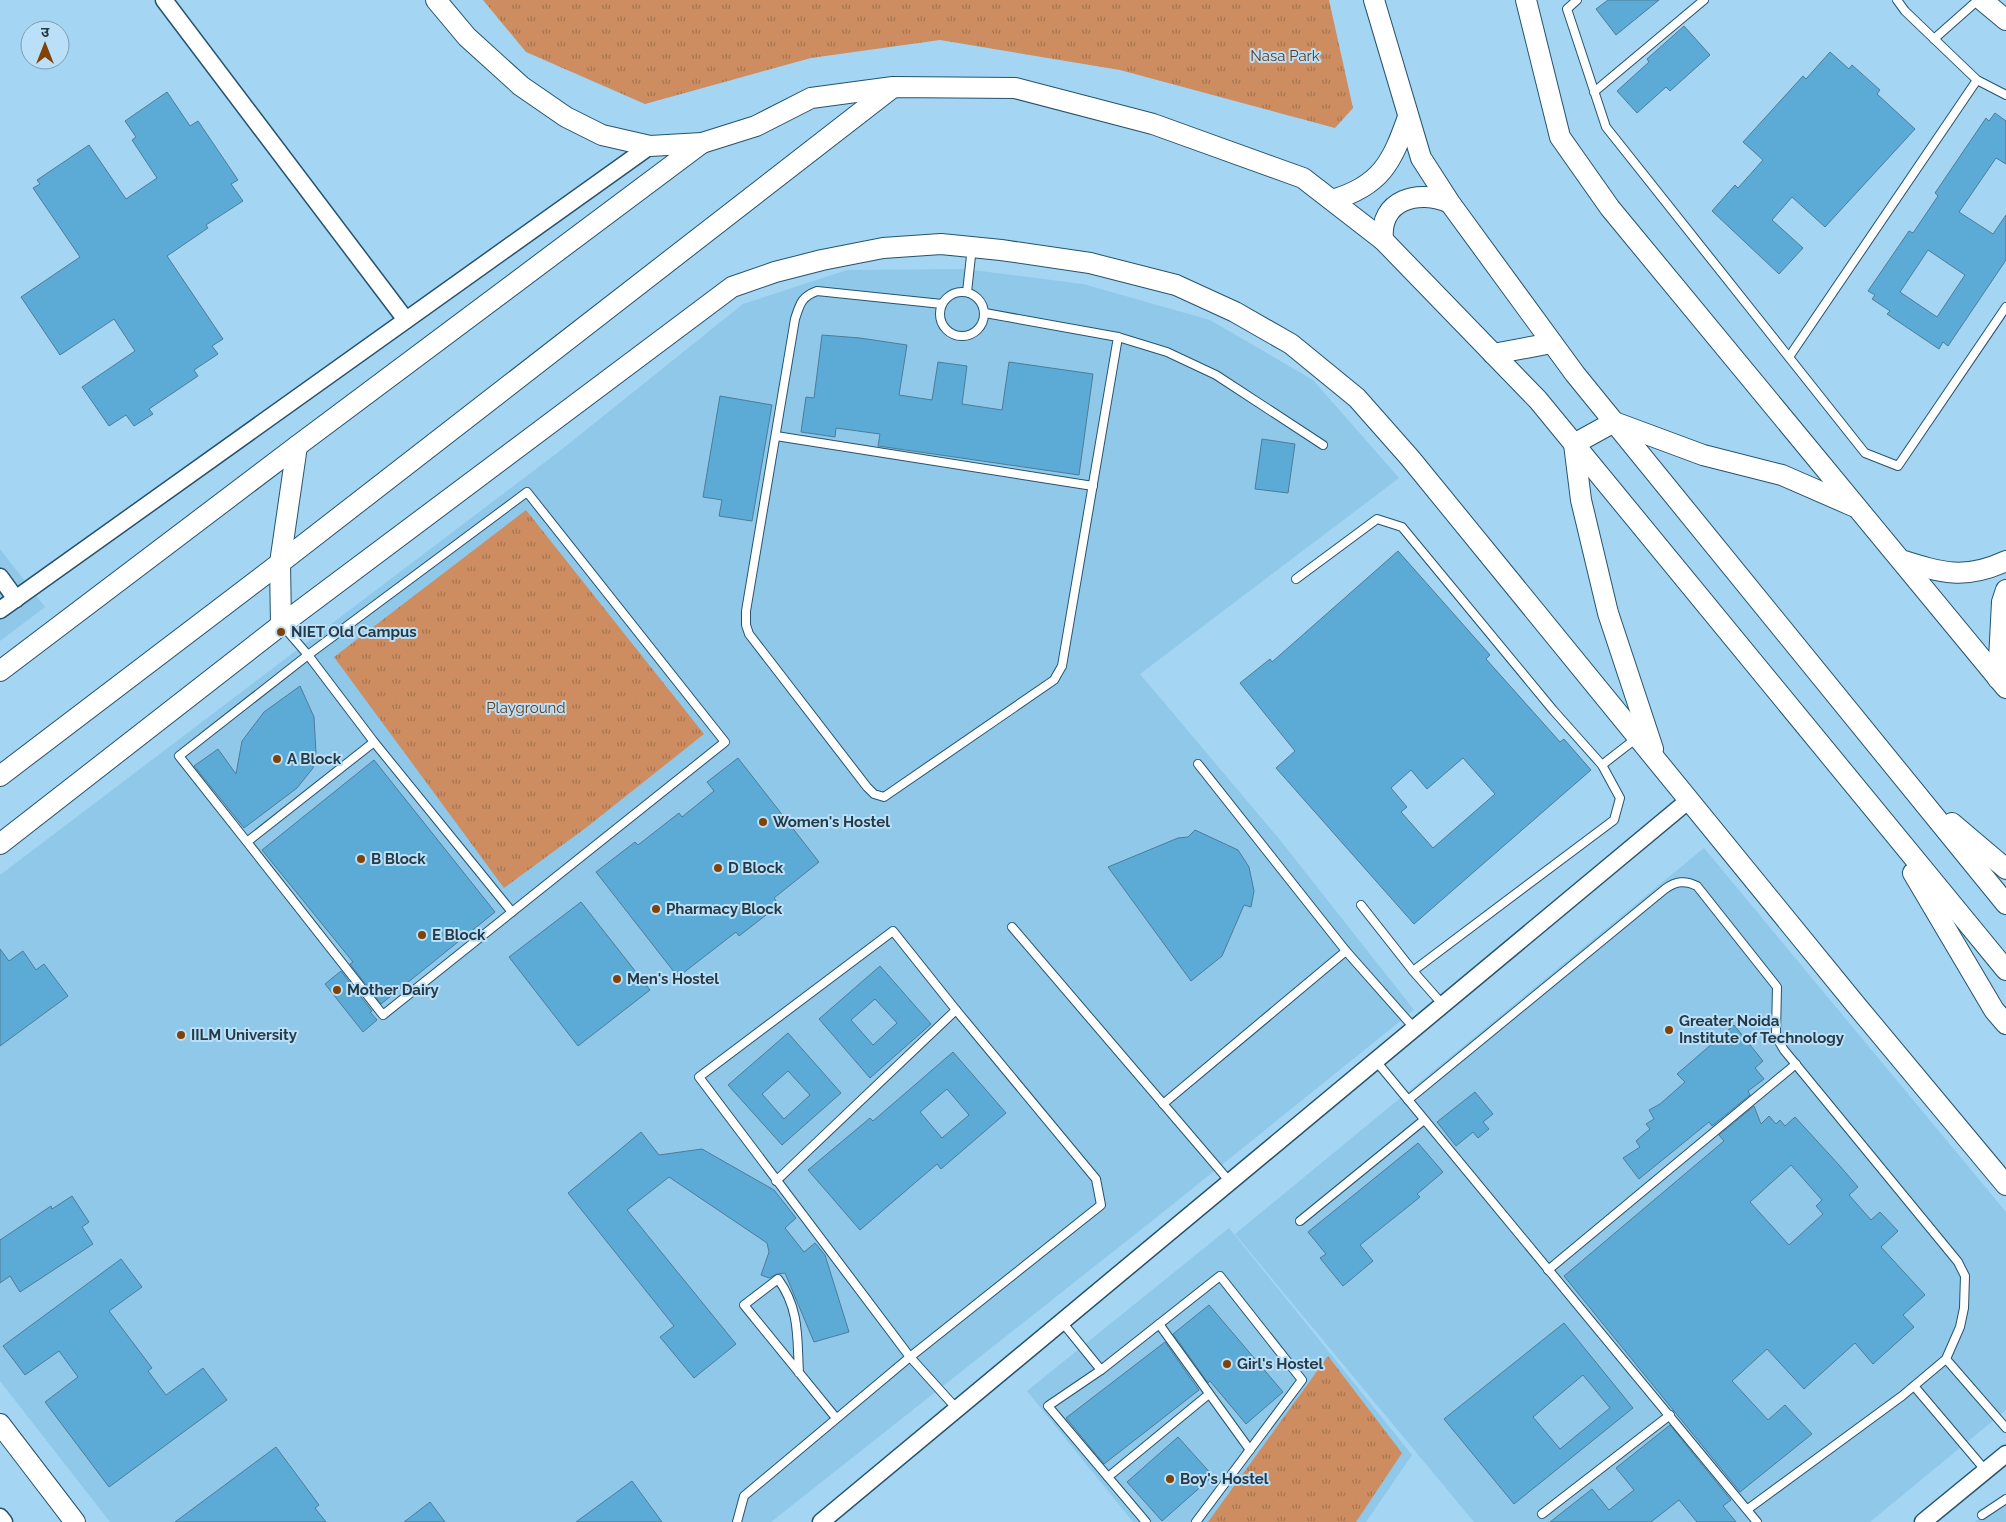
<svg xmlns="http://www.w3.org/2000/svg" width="2006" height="1522" viewBox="0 0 2006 1522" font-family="Raleway,'Noto Sans Devanagari',sans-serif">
<defs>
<pattern id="park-tufts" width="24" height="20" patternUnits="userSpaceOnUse" patternTransform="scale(1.25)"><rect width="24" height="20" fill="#cd8d60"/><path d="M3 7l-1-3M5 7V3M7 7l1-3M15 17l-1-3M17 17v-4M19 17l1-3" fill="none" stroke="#a67451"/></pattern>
</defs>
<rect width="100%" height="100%" fill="#a4d5f3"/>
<g fill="#90c8ea">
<path d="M 965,269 L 1083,284 L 1210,320 L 1313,380 L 1399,478 L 1140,674 L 1280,840 L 1414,1010 L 1162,1213 L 771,1522 L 110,1522 L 0,1381 L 0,875 L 561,450 L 743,304 L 847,270 Z"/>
<path d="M 0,549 L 45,607 L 0,641 Z"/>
<path d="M 1704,848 L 2006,1212 L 2006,1410 L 1870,1522 L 1474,1522 L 1235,1234 Z"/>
<path d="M 1229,1228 L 1412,1455 L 1366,1522 L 1133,1522 L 1027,1391 Z"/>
<path d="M 2006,1496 L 2006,1522 L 1975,1522 Z"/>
</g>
<g fill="url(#park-tufts)">
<path d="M 483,0 L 1329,0 L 1353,108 L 1335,128 L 1120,70 L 940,40 L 811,58 L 645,104 L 526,52 Z"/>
<path d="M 526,510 L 704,734 L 587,827 L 504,888 L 334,657 Z"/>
<path d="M 1328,1356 L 1402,1453 L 1356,1522 L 1208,1522 Z"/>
</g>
<g fill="#5cabd7" stroke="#4e7c97" fill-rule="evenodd">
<path d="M 1608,0 L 1659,0 L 1616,35 L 1596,9 Z"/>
<path d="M 1684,26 L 1710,55 L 1670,91 L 1666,87 L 1637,113 L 1617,91 L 1649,62 L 1647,59 Z"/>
<path d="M 1830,52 L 1849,69 L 1852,65 L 1880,90 L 1877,94 L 1915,129 L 1825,227 L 1792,197 L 1772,220 L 1803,248 L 1779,274 L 1712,211 L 1735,185 L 1738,188 L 1763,160 L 1743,142 L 1803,76 L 1806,79 Z"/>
<path d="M 167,92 L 190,126 L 198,121 L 238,180 L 231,184 L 243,201 L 206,225 L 208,228 L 167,256 L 223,339 L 212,346 L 218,354 L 194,370 L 198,376 L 149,409 L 153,414 L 134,426 L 126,415 L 109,426 L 82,387 L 135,351 L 114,319 L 60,355 L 21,297 L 80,257 L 33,188 L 40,184 L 37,180 L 89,145 L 126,199 L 157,178 L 132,140 L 136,137 L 125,121 Z"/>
<path d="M 1995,113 L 2006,121 L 2006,164 L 1996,158 L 1959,212 L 1993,234 L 2006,215 L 2006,260 L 1948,346 L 1943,342 L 1939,349 L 1887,314 L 1890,311 L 1872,299 L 1875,295 L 1868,291 L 1909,231 L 1913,233 L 1938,196 L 1935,193 L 1986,118 L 1989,121 ZM 1928,250 L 1965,275 L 1937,317 L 1900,292 Z"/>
<path d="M 822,335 L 860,338 L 907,345 L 899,395 L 932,400 L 938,362 L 967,366 L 962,404 L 1002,410 L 1009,362 L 1093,374 L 1079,475 L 878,446 L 880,434 L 836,428 L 835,437 L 801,432 L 806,397 L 814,398 Z"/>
<path d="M 720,396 L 772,405 L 752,521 L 719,516 L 722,500 L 703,497 Z"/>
<path d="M 1262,439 L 1295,444 L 1288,493 L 1255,489 Z"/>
<path d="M 1398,551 L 1490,655 L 1486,659 L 1560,742 L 1564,739 L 1591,770 L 1414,924 L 1276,768 L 1295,751 L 1240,683 L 1270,659 L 1272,662 ZM 1463,758 L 1495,794 L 1433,848 L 1401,812 L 1407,807 L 1391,788 L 1411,770 L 1427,789 Z"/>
<path d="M 300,686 L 314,717 L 316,753 L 313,768 L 297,788 L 244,828 L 194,766 L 218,749 L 236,774 L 242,741 L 264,712 Z"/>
<path d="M 738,758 L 819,862 L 774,898 L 779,905 L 739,936 L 736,932 L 678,977 L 596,872 L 635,842 L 638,845 L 679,813 L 682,817 L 714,791 L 707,782 Z"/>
<path d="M 374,760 L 495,912 L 381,1004 L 350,964 L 353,962 L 262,850 Z"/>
<path d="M 1195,830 L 1238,850 L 1249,867 L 1254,891 L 1251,907 L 1244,905 L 1222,956 L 1191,981 L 1108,867 L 1178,838 L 1188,837 Z"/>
<path d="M 581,902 L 650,990 L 578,1046 L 509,957 Z"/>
<path d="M 0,949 L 9,961 L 23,951 L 36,970 L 44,964 L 68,996 L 0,1046 Z"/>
<path d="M 880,966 L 931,1024 L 870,1078 L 819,1019 ZM 875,999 L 897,1023 L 873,1045 L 851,1020 Z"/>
<path d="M 341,971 L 372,1011 L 370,1012 L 377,1020 L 363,1032 L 325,984 Z"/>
<path d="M 1734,1025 L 1763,1061 L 1755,1068 L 1764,1079 L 1748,1091 L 1750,1095 L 1712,1126 L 1709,1122 L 1639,1179 L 1623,1158 L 1640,1147 L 1636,1141 L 1650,1129 L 1646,1124 L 1654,1119 L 1649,1110 L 1660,1104 L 1685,1082 L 1677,1074 Z"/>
<path d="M 788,1033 L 841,1093 L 782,1145 L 728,1085 ZM 788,1071 L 810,1095 L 784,1119 L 762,1094 Z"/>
<path d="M 953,1052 L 1006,1113 L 941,1169 L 937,1164 L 860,1230 L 808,1170 L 870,1118 L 873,1121 ZM 947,1089 L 969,1115 L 942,1138 L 920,1112 Z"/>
<path d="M 1475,1092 L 1493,1114 L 1483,1122 L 1489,1129 L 1478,1138 L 1473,1132 L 1456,1146 L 1437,1122 Z"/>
<path d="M 1754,1106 L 1761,1124 L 1769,1116 L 1776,1124 L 1780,1120 L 1785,1126 L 1795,1117 L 1839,1165 L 1858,1187 L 1849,1195 L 1871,1220 L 1880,1212 L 1898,1231 L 1881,1247 L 1925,1295 L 1903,1315 L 1914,1327 L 1873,1364 L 1855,1343 L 1804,1389 L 1767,1349 L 1732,1381 L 1768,1420 L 1785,1405 L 1812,1434 L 1740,1492 L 1564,1276 L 1724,1141 L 1719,1135 ZM 1791,1165 L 1822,1200 L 1816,1206 L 1823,1214 L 1789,1245 L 1750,1202 Z"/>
<path d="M 641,1132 L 659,1155 L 702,1149 L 774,1190 L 796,1218 L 785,1228 L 804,1252 L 815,1243 L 825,1255 L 849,1332 L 814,1342 L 785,1273 L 777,1274 L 769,1278 L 761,1275 L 769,1252 L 767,1243 L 669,1177 L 627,1210 L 736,1344 L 694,1378 L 660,1337 L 674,1326 L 568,1193 Z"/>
<path d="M 1418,1143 L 1443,1172 L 1417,1194 L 1420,1197 L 1360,1245 L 1373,1261 L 1343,1286 L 1320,1258 L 1326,1254 L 1308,1232 Z"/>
<path d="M 72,1196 L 89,1222 L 82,1227 L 93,1244 L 20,1292 L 10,1276 L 0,1283 L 0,1240 L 51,1206 L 52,1209 Z"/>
<path d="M 121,1259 L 142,1287 L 109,1311 L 152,1368 L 148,1371 L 166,1395 L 203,1368 L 227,1400 L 109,1487 L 45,1402 L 78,1377 L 59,1351 L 25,1375 L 3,1346 Z"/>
<path d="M 1209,1305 L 1283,1392 L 1246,1424 L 1210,1381 L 1208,1383 L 1173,1334 Z"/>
<path d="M 1564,1323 L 1633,1408 L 1514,1504 L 1444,1419 ZM 1583,1375 L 1610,1408 L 1560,1449 L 1533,1417 Z"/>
<path d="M 1165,1342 L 1199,1390 L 1104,1464 L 1066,1418 Z"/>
<path d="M 1670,1425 L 1731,1500 L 1723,1506 L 1736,1522 L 1697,1522 L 1679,1500 L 1651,1522 L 1550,1522 L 1592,1489 L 1609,1510 L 1634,1490 L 1616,1468 Z"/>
<path d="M 1178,1437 L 1213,1476 L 1162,1521 L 1127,1482 Z"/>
<path d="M 276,1447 L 319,1505 L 315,1508 L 326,1522 L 175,1522 Z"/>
<path d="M 632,1481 L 662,1522 L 576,1522 Z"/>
<path d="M 430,1502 L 445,1522 L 404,1522 Z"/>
</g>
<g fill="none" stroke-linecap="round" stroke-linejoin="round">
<defs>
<g id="service">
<path d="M 1577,0 L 1567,9 L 1606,127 L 1865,453 L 1898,466 L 2006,307"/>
<path d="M 1897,0 L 1905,11 L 1977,80 L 2006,95"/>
<path d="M 1934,39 L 1978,0"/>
<path d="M 1594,92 L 1704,0"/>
<circle cx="962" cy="314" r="22"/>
<path d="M 967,292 L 972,247"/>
<path d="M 942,304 L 817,291 C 801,297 800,304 795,319 L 746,611 L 746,625 L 749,634 L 867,787 L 874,794 L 884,797 L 1054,680 L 1062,666 L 1118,337 L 985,313"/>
<path d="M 1118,337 L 1167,352 L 1216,375 L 1323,445"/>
<path d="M 1789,357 L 1977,80"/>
<path d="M 776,436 L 1093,486"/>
<path d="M 1296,579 L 1377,519 L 1402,527 L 1553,710 L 1602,765 L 1620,798 L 1614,820 L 1413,971 L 1443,1005"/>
<path d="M 282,625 L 308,655 L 374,742 L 512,912"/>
<path d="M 1198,764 L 1346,951"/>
<path d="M 1602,765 L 1638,737"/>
<path d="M 247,842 L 383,1015 L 725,742 L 527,492 L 308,655 L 179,756 L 247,842 L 374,742"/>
<path d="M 1361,905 L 1413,971"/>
<path d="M 1012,927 L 1230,1182"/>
<path d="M 893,931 L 956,1010 L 1096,1179 L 1101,1205 L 910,1357 L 699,1077 Z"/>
<path d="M 1376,1061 L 1757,1522"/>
<path d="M 1408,1100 L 1665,889 C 1676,881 1685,880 1697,886 L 1777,987 L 1776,1033 L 1778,1040 L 1784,1050 L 1958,1262 L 1965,1276 L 1964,1308 L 1960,1327 L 1946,1359 L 1902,1396 L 1748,1509"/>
<path d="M 1163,1104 L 1346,951 L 1415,1029"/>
<path d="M 776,1181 L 956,1010"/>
<path d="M 1300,1221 L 1424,1120"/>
<path d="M 1548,1270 L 1796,1064"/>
<path d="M 1062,1322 L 1101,1370"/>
<path d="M 1159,1324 L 1250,1450"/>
<path d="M 1946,1359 L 2006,1428"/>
<path d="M 799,1373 C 797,1338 800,1309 778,1279 L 744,1305 L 836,1418"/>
<path d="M 1914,1386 L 1986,1471"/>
<path d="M 1108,1477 L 1209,1394"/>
<path d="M 1542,1514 L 1670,1415"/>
<path d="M 1982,1515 L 2006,1499"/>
<path d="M 737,1522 L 744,1496 L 910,1357 L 957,1409"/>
<path d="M 1146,1522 L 1048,1406 L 1101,1370 L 1220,1276 L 1302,1380 L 1196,1522"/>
</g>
<g id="minor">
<path d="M 164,0 L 406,320"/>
<path d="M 0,577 L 16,599"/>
<path d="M 0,610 L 650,146"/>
<path d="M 0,1517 L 4,1522"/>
<path d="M 821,1522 L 1689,800"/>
<path d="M 1923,1522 L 2006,1454"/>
</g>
<g id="tertiary">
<path d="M 436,0 L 467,37 L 521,86 L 566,117 L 602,135 L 650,146 L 702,143 L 756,126 L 811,98 L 893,87 L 1015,88 L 1153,124 L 1303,178 L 1383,240 L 1538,400 L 2006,970"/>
<path d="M 1374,0 L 1421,158 L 1450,203 L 1575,374 L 2006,904"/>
<path d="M 1526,0 L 1560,137 L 1610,208 L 2006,688"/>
<path d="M 1982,0 L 2006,20"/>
<path d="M 1332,200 C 1381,186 1392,162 1408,117"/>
<path d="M 1383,240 C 1379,199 1419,189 1450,203"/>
<path d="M 1493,354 L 1552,343"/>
<path d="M 1901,560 C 1942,573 1965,580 2006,561"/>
<path d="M 281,625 L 280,563 L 297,446"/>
<path d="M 0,671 L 297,446 L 702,143"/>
<path d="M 1998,679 L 2002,602 L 2006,590"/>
<path d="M 1653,749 L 1608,613 L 1581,500 L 1574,444 L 1614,422 L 1703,455 L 1782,475 L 1853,506"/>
<path d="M 0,776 L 280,563 L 892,88"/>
<path d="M 1952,823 L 2006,869"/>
<path d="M 0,844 L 281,625 L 732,287 L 775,272 L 822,260 L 883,248 L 941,244 L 1001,250 L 1090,263 L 1176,285 L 1235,312 L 1291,344 L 1357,398 L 1410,458 L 1856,1005 L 2006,1185"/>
<path d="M 1913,873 L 1994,1010 L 2006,1024"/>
<path d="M 0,1424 L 75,1522"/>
</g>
</defs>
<use href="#service" stroke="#25536d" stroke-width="10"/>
<use href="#minor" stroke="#25536d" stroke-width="19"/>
<use href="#tertiary" stroke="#25536d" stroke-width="22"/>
<use href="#service" stroke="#fff" stroke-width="8"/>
<use href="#minor" stroke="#fff" stroke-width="16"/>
<use href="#tertiary" stroke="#fff" stroke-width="20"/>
</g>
<g fill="#824206" stroke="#bae0f9" stroke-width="2">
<circle cx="281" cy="632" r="5"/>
<circle cx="277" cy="759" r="5"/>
<circle cx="763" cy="822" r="5"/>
<circle cx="361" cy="859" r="5"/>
<circle cx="718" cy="868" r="5"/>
<circle cx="656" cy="909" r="5"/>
<circle cx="422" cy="935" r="5"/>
<circle cx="617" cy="979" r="5"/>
<circle cx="337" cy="990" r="5"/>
<circle cx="1669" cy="1030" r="5"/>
<circle cx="181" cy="1035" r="5"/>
<circle cx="1227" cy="1364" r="5"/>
<circle cx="1170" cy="1479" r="5"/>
</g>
<g text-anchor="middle" stroke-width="4" stroke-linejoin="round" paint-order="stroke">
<g font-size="15" fill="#653916" stroke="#bae0f9">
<text x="1285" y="61">Nasa Park</text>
<text x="526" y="713">Playground</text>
</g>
<g font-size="15" font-weight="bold" fill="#263a46" stroke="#bae0f9" text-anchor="start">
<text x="291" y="637">NIET Old Campus</text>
<text x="287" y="764">A Block</text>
<text x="773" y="827">Women's Hostel</text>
<text x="371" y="864">B Block</text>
<text x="728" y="873">D Block</text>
<text x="666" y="914">Pharmacy Block</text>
<text x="432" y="940">E Block</text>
<text x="627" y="984">Men's Hostel</text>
<text x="347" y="995">Mother Dairy</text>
<text x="1679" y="1026">Greater Noida<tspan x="1679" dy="17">Institute of Technology</tspan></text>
<text x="191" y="1040">IILM University</text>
<text x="1237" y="1369">Girl's Hostel</text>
<text x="1180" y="1484">Boy's Hostel</text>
</g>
</g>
<g transform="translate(45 45)"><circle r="24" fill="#bae0f9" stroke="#7f9eb1"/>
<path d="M0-4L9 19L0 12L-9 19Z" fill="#824206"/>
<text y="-8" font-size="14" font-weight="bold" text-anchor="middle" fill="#263a46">उ</text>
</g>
</svg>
